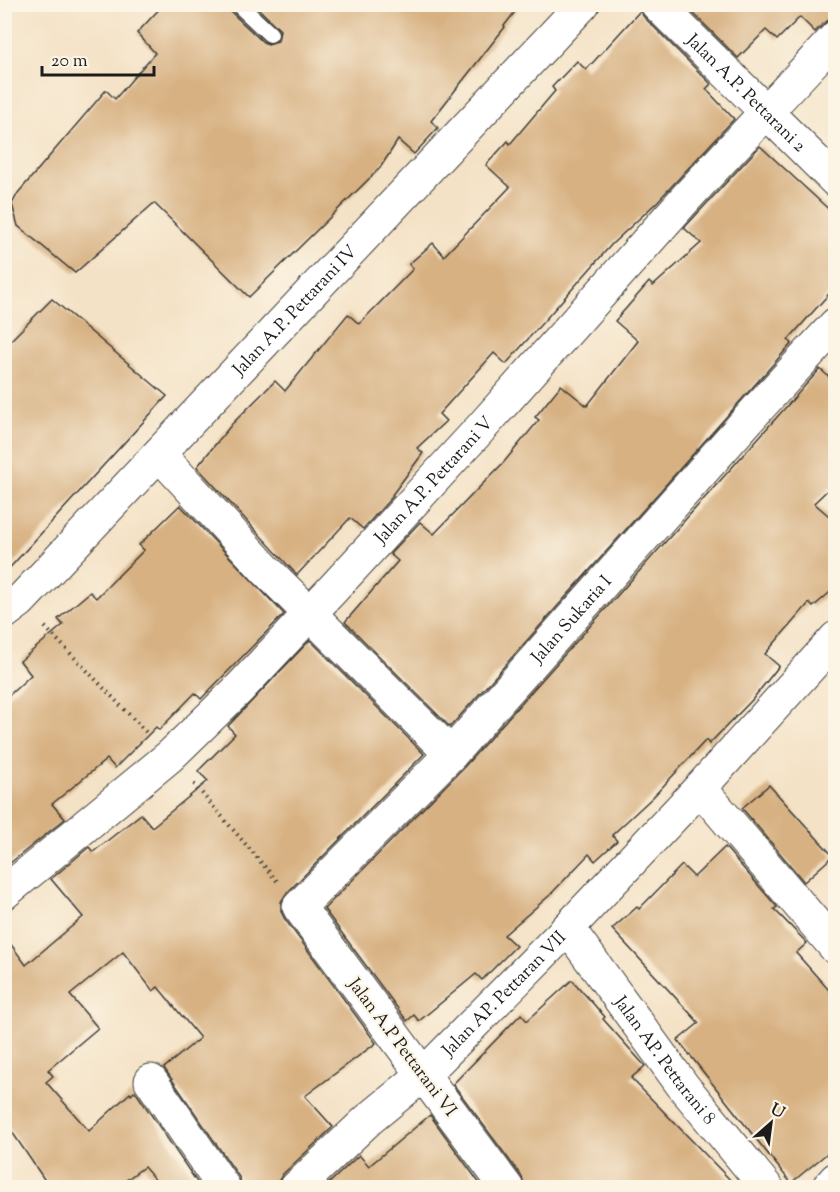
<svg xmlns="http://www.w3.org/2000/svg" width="840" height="1192" viewBox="0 0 840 1192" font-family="'Sorts Mill Goudy',serif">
<rect width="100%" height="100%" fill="#fcf5e5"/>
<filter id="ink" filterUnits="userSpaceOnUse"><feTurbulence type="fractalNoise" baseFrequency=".0167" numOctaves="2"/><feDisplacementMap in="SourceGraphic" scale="12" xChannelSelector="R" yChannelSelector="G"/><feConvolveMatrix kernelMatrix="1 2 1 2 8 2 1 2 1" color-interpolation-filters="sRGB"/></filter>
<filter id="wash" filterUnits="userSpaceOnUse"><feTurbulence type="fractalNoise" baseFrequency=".008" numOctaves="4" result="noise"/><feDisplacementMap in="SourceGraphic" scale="24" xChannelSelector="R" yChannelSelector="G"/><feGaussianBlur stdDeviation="1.35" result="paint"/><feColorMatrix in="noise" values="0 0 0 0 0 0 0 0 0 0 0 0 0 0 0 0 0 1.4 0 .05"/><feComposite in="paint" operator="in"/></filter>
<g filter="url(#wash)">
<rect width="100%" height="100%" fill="#f4e2c6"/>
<g id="blocks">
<g fill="#d7b182">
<path d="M 164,4 L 228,4 L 231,12 L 263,42 L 268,44 L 278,41 L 280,30 L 254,4 L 521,4 L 504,26 L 505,27 L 431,121 L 438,128 L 414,154 L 398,140 L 380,168 L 249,297 L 154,203 L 75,273 L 18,226 L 12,204 L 18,193 L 106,90 L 115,99 L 155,53 L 137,33 Z"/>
<path d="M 684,4 L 836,4 L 836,19 L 830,19 L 823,24 L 815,32 L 800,17 L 777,40 L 766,30 L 738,58 Z"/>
<path d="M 640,11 L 644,17 L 711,84 L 706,89 L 734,119 L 656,203 L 612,244 L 506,364 L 494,353 L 439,414 L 446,421 L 417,448 L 423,453 L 392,495 L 393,496 L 363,529 L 350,518 L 297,575 L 197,467 L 232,424 L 275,381 L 285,391 L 348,314 L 359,324 L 413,269 L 409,264 L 433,243 L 444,256 L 510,187 L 486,165 L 508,141 L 510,144 L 555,91 L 552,87 L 577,61 L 586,70 Z"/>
<path d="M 760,146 L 836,216 L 836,286 L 788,340 L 792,343 L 450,727 L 345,622 L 398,561 L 390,554 L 420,522 L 434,534 L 504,462 L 539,420 L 535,417 L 561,385 L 587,406 L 638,341 L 615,321 L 649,282 L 653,286 L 701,243 L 684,228 Z"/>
<path d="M 52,299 L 167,396 L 4,574 L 4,347 Z"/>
<path d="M 820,369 L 836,383 L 836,482 L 814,503 L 836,522 L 836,587 L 813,607 L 809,603 L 765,654 L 779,666 L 752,700 L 709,744 L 706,740 L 654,796 L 612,835 L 617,841 L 595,861 L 589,854 L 550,895 L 504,935 L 516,946 L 482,980 L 476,974 L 419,1021 L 414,1015 L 407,1021 L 324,909 L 465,766 Z"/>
<path d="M 180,505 L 284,614 L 201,699 L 195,693 L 159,730 L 156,727 L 115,768 L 107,759 L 52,804 L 65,819 L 4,868 L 4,700 L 31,675 L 20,661 L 63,625 L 58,619 L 90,592 L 96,598 L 144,550 L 139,545 Z"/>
<path d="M 310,640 L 424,754 L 286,894 L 281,902 L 281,911 L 284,918 L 376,1043 L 305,1096 L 333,1127 L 283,1174 L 278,1182 L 278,1188 L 243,1188 L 239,1177 L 164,1068 L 200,1038 L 158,987 L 153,991 L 123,952 L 70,995 L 98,1028 L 48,1070 L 53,1076 L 46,1082 L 89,1131 L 130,1093 L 131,1095 L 135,1091 L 201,1188 L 162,1188 L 144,1167 L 115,1188 L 50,1188 L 4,1120 L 4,935 L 26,965 L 83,917 L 51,879 L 89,847 L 93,852 L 141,814 L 152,827 L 208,781 L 198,771 L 235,734 L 228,726 Z"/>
<path d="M 769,785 L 833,856 L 804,882 L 742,808 Z"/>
<path d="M 725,847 L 777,907 L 774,909 L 807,943 L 796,953 L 836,998 L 836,1146 L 791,1183 L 678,1040 L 699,1023 L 612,929 L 637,907 L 639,909 L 682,865 L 694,877 Z"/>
<path d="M 572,980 L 605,1017 L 603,1019 L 645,1066 L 631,1078 L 738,1188 L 525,1188 L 522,1177 L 453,1084 L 521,1014 L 527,1021 Z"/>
<path d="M 430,1115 L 483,1188 L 324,1188 L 359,1155 L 369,1166 Z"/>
</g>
</g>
</g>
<g filter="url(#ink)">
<use href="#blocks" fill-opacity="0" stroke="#3c3a36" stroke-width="1.5"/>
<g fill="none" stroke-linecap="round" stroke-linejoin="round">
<defs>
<path id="service" d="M 238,4 L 270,34"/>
<g id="minor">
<path d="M 159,454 L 267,571 L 451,754"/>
<path id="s1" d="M 4,613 L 20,601 L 583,4"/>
<path d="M 700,788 L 836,948"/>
<path id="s2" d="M 4,893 L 170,756 L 238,690 L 332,590 L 480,429 L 686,198 L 836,37"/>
<path id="s3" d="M 568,928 L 683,1086 L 767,1188"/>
<path d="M 151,1081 L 224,1188"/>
<path id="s4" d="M 296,1188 L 368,1120 L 424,1074 L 568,928 L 700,788 L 836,638"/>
<path id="s5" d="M 507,1188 L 299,907 L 451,754 L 761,405 L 836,324"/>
<path d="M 828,1188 L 836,1179"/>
</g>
<g id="tertiary">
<path id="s6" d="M 657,4 L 836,181"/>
</g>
</defs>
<use href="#service" stroke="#3c3a36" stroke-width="19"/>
<use href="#minor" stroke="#3c3a36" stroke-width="35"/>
<use href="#tertiary" stroke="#3c3a36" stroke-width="35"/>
<g stroke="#3c3a36" stroke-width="4" stroke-dasharray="1.5 4.5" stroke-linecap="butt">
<path d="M 45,627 L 146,732"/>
<path d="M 194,784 L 277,881"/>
</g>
<use href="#service" stroke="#fff" stroke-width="16"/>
<use href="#minor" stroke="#fff" stroke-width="33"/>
<use href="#tertiary" stroke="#fff" stroke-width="33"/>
</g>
</g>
<g text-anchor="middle" stroke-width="4.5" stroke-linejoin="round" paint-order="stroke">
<g font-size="18" fill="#1c1c1c" stroke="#fcf5e5">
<text dy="6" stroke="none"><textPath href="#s6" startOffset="126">Jalan A.P. Pettarani 2</textPath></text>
<text dy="6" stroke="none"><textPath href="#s1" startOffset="420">Jalan A.P. Pettarani IV</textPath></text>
<text dy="6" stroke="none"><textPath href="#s2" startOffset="597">Jalan A.P. Pettarani V</textPath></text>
<text dy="6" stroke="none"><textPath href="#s5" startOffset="746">Jalan Sukaria I</textPath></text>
<text dy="6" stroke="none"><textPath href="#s4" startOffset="285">Jalan AP. Pettaran VII</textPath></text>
<text transform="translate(403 1047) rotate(53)" y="6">Jalan A.P Pettarani VI</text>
<text dy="6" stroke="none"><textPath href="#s3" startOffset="164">Jalan AP. Pettarani 8</textPath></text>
</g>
</g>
<rect width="840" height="1192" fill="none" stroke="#fcf5e5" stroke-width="24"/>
<g transform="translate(771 1123) rotate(28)" stroke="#fcf5e5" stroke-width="4.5" paint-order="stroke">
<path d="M0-4.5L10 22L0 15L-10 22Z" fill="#1c1c1c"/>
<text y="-9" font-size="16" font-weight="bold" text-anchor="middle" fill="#1c1c1c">U</text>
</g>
<path d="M42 66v9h112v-9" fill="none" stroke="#1c1c1c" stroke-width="3"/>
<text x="51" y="66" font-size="18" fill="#1c1c1c" stroke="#fcf5e5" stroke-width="4.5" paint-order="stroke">20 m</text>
</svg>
